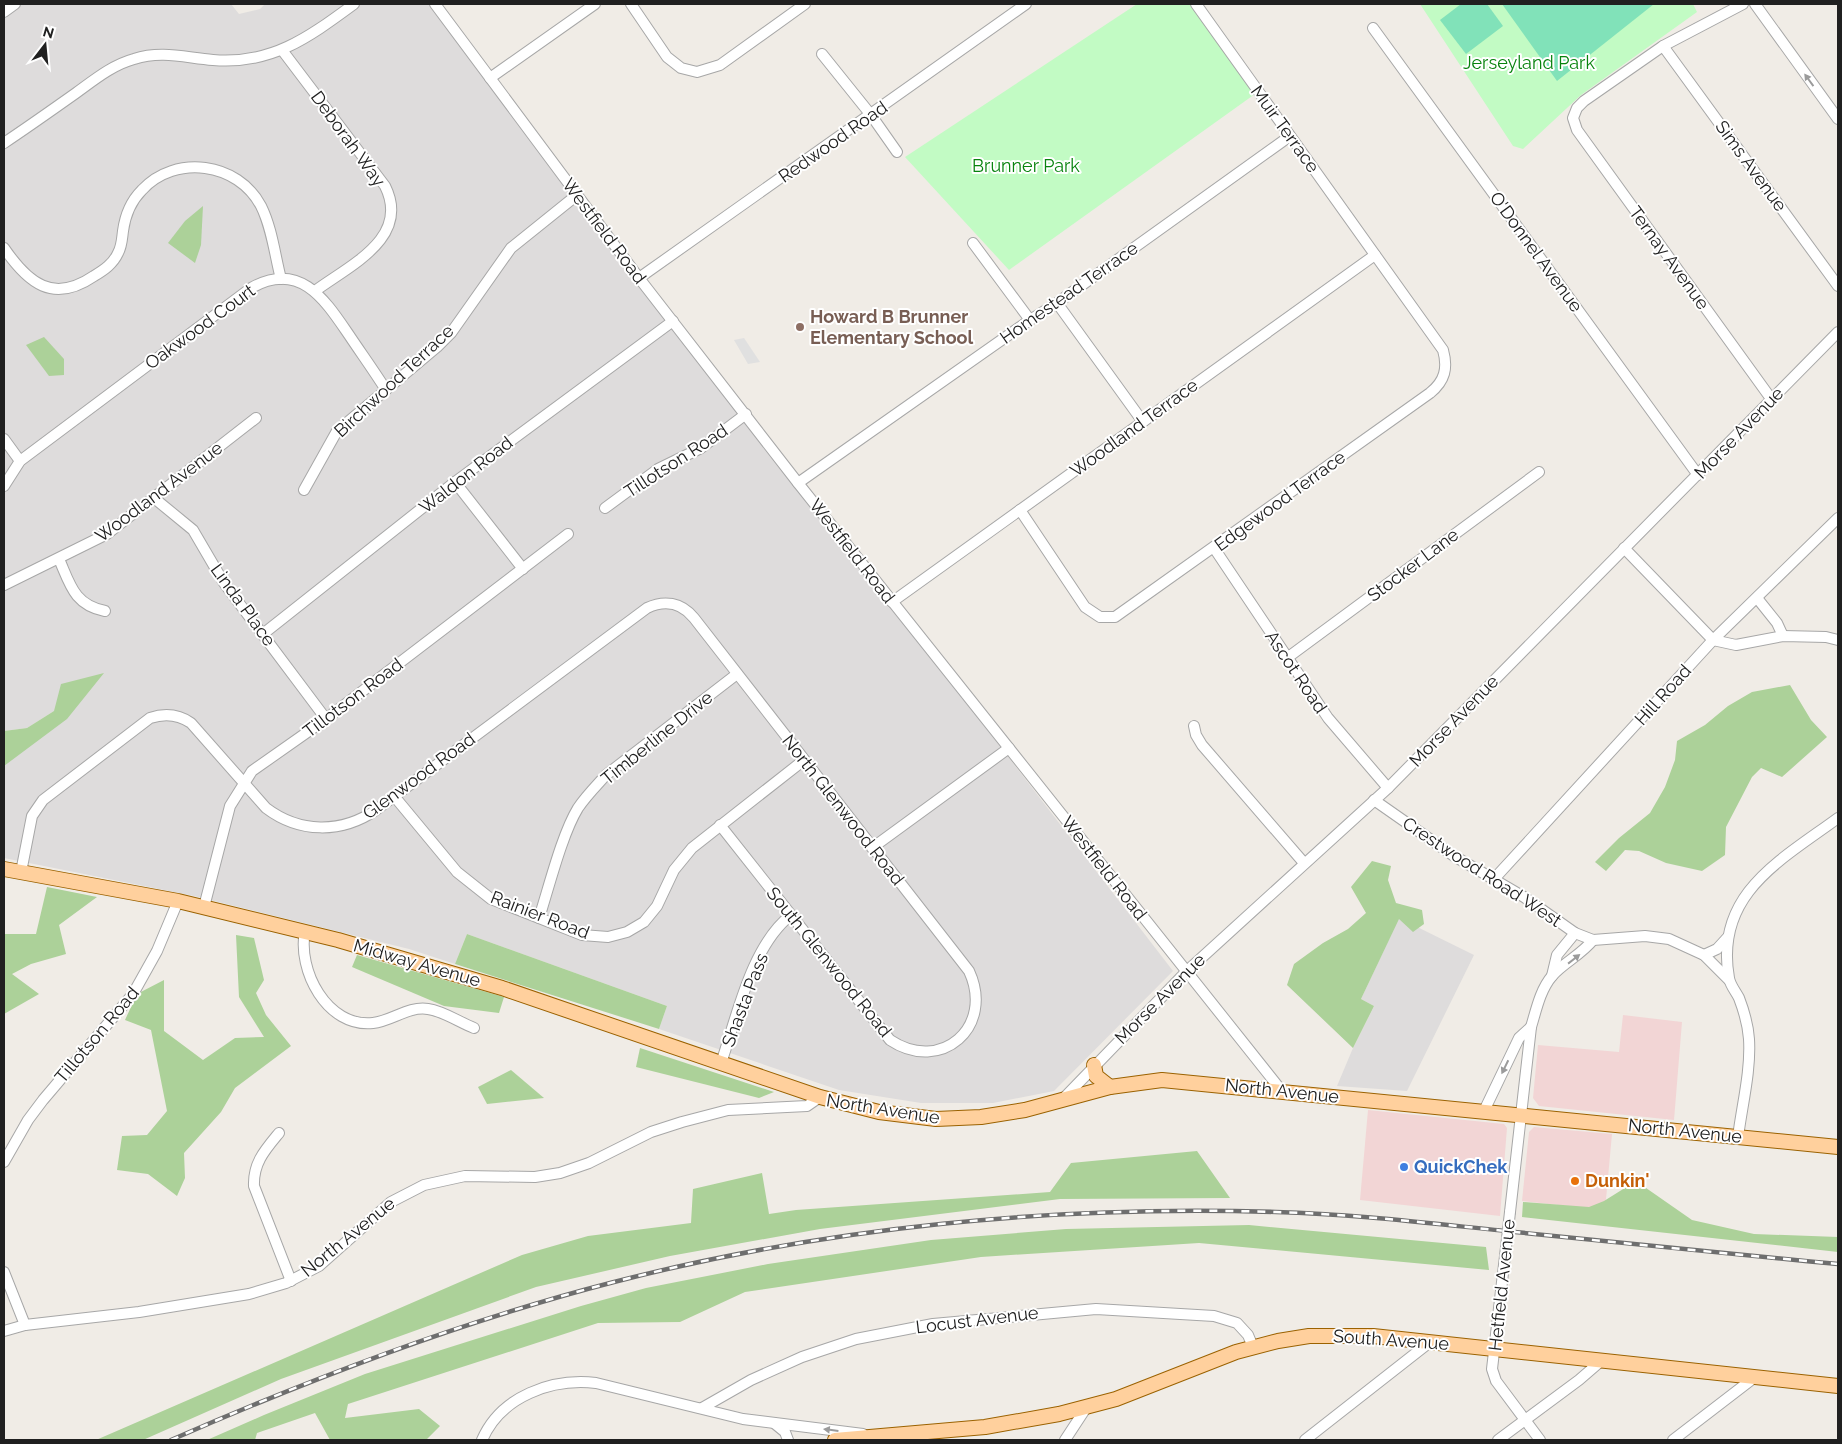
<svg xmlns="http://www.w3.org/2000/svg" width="1842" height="1444" viewBox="0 0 1842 1444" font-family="Raleway,sans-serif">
<rect width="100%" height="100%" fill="#f0ece6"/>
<g fill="#dedcdc">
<path d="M 4,4 L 231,4 L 239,14 L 260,9 L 265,4 L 429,4 L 1173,971 L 1054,1091 L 993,1103 L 921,1103 L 839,1090 L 659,1029 L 667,1006 L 467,934 L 455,964 L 409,949 L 194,896 L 4,858 L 4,766 L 54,711 L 27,728 L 4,731 Z"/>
<path d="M 1399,918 L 1474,955 L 1407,1091 L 1337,1086 L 1353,1048 L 1374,1006 L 1361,999 Z"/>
</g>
<g fill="#f2d5d5">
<path d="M 1623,1015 L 1682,1022 L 1674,1120 L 1539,1106 L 1533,1098 L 1538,1045 L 1619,1052 Z"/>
<path d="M 1368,1110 L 1504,1124 L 1507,1128 L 1500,1216 L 1360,1200 Z"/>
<path d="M 1534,1127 L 1612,1134 L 1605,1210 L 1522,1201 L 1529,1132 Z"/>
</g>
<g fill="#acd199">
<path d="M 203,206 L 201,245 L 195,263 L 168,243 L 185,221 Z"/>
<path d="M 44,337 L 64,359 L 64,375 L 49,376 L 26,345 Z"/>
<path d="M 104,673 L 67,719 L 4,766 L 4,731 L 27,728 L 54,711 L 61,684 Z"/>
<path d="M 1790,685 L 1811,720 L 1827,737 L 1782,777 L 1761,768 L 1752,777 L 1726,827 L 1725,855 L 1702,871 L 1666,863 L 1639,851 L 1625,850 L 1606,871 L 1595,862 L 1619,838 L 1650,813 L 1665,787 L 1675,760 L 1677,741 L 1705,725 L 1728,706 L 1752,692 Z"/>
<path d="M 1372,861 L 1391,866 L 1388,880 L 1396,903 L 1422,910 L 1424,924 L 1413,932 L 1399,919 L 1361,999 L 1374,1006 L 1353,1048 L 1287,985 L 1294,964 L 1323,943 L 1348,929 L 1366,913 L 1351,887 Z"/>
<path d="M 47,887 L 97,897 L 59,925 L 66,954 L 31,964 L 12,974 L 39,994 L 4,1014 L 4,930 L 5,934 L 36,934 Z"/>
<path d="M 467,934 L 667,1006 L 659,1029 L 455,964 Z"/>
<path d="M 236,935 L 254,938 L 264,980 L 256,993 L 266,1015 L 291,1046 L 235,1088 L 221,1112 L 184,1153 L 185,1178 L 177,1196 L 148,1174 L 117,1170 L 122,1136 L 147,1135 L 167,1111 L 151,1030 L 125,1020 L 137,994 L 164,980 L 164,1031 L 203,1060 L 235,1038 L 264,1037 L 239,997 Z"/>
<path d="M 357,955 L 504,997 L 499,1013 L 444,1006 L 352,967 Z"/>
<path d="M 640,1048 L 774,1092 L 759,1098 L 636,1067 Z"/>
<path d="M 511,1070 L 544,1098 L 487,1104 L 478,1087 Z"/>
<path d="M 1197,1151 L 1230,1198 L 1060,1199 L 820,1229 L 670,1256 L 536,1287 L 281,1379 L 143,1440 L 96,1440 L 522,1255 L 588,1236 L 691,1223 L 693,1189 L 762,1173 L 769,1214 L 796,1210 L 1050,1192 L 1071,1163 Z"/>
<path d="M 1636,1181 L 1692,1220 L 1754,1234 L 1838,1237 L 1838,1252 L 1522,1217 L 1523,1202 L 1589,1207 L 1604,1201 Z"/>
<path d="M 1249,1225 L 1486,1247 L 1489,1270 L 1199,1243 L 981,1257 L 745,1292 L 680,1322 L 598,1323 L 348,1404 L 345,1418 L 419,1409 L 440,1426 L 426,1440 L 330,1440 L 315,1413 L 257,1433 L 255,1440 L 207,1440 L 264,1415 L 365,1374 L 581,1306 L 646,1288 L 768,1264 L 931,1240 L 1066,1229 Z"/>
</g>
<g fill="#c2fbc4">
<path d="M 1137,4 L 1190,4 L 1255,94 L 1009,270 L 905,157 Z"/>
<path d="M 1420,4 L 1693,4 L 1697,12 L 1581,95 L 1523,149 L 1513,146 Z"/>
</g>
<g fill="#81e2b9">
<path d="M 1461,4 L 1487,4 L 1503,26 L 1466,54 L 1440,20 Z"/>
<path d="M 1502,4 L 1654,4 L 1557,81 Z"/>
</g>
<path fill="#e0e0e0" d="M 744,338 L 760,362 L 748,364 L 734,340 Z"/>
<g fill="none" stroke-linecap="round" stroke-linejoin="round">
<defs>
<g id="minor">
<path d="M 435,4 L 639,278 L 798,483 L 1281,1090"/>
<path d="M 631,4 L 667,57 L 681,68 L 697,72 L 720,65 L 805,4"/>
<path d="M 1743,4 L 1663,46 L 1584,101 L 1577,108 L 1573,118 L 1577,130 L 1772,400"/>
<path d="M 1755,4 L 1838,119"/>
<path d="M 4,12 L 15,4"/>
<path d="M 1373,28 L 1698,475"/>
<path d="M 1663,46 L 1838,286"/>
<path d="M 282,50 L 385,186 C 411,238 350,265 315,291"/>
<path d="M 822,54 L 871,115 L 897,152"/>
<path d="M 490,78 L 595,4"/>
<path d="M 4,143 C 28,127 52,110 76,93 C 94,80 112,65 134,59 C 162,50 186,58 213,60 C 272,65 309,37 354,4"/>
<path d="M 973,243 L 1030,320"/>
<path d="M 4,248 C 28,283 53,304 94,276 C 104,270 113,264 118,253 C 122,246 122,238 123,231 C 125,216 131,201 142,190 C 175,154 238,162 261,206 C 272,228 275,256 281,279"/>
<path d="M 639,278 L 1026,4"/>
<path d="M 1057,303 L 1143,422"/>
<path d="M 4,439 L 20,461"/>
<path d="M 455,482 L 523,569"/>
<path d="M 798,483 L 1030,320 L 1057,303 L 1290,136"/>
<path d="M 4,486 L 20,461 L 251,288 C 300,260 325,300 349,335 C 361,353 374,371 386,390"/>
<path d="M 304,490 L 337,431 L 437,347 L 451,333 L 511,248 L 577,195"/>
<path d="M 154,498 L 193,530 L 224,583 L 326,719"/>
<path d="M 605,508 L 658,469 L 701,448 L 746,414"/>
<path d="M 1020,510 L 1085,607 L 1100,617 L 1115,617 L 1430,393 C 1445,381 1448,368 1443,350 L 1196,4"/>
<path d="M 1214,548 L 1328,718 L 1388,788"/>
<path d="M 1624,548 L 1713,640 L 1736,645 L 1783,636 L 1826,637 L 1838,640"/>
<path d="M 59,559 C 70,584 74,605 105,611"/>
<path d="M 4,585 L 107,534 L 256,418"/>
<path d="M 1757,598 L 1777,623 L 1783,636"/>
<path d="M 892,602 L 1375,255"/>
<path d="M 263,634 L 455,482 L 673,321"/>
<path d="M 1287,658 L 1539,472"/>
<path d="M 1194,726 L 1196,735 L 1202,745 L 1304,863"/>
<path d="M 394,796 L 457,872 L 491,899 L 582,935 L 608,937 L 627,932 L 644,922 L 657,906 L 674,870 L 692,848 L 804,760"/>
<path d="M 1374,800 L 1454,856 L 1524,897 L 1575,933 L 1593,940 L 1645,936 L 1669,939 L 1704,955 L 1729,980"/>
<path d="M 872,848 L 1009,748"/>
<path d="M 21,872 L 32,816 L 43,800 L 150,718 C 165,713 178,714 191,723 L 266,808 C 299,833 341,834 376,810 L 647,608 C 664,600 681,602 694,618 L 969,971 C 995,1027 941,1074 890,1040 L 720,825"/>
<path d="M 1494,879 L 1713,640 L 1838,518"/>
<path d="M 204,907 L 230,806 L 252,771 L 326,719 L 568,534"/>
<path d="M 539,918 C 549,887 562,834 578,808 C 586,796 597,785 606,775 L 737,674"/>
<path d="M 305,931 C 297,970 327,1028 373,1023 C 392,1021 408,1006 428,1009 C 443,1011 459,1022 474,1028"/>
<path d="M 1704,955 L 1717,949 L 1728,937"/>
<path d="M 1552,976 L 1557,955 L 1575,933"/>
<path d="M 721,1063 C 737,1017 751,946 791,915"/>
<path d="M 1062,1100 L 1187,971 L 1388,788 L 1838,332"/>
<path d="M 1484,1111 L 1519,1038 L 1531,1027"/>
<path d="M 279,1133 C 265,1150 253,1163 254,1186 L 291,1281"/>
<path d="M 1738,1137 C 1742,1105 1751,1071 1749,1039 C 1748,1025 1744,1011 1739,998 C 1736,992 1730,985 1729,978 C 1714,894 1781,860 1838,818"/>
<path d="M 4,1162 L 28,1120 L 43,1100 L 133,994 L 157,951 L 178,901"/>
<path d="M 1510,1212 L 1531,1027 C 1536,1011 1540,990 1552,976 C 1563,963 1581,955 1593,940"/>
<path d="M 1505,1256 L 1492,1369 L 1496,1381 L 1540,1440"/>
<path d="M 4,1272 L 25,1325"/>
<path d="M 4,1331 L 25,1325 L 139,1312 L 249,1294 L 286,1283 L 319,1266 L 391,1202 L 424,1185 L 465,1176 L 535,1177 L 560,1173 L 589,1163 L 651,1132 L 682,1122 L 728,1110 L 807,1106 L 820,1097"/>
<path d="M 702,1408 L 751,1380 L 802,1357 L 856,1339 L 933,1324 L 1096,1309 L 1214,1316 L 1237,1323 L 1248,1335 L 1253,1347"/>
<path d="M 774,1423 L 785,1432 L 788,1440"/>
<path d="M 482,1440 C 501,1396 552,1378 596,1383 L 743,1419 L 863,1434"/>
<path d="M 1065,1440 L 1086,1408"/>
<path d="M 1305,1440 L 1430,1342"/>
<path d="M 1498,1440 L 1579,1380 L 1601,1361"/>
<path d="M 1673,1440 L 1755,1377"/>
</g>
<g id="major">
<path d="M 4,869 L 178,901 L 338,940 L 502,988 L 820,1097 L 879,1112 L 936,1119 L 981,1117 L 1025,1110 L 1110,1087 L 1162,1080 L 1838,1147"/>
<path d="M 1094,1065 L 1096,1076 L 1110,1087"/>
<path d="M 835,1440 L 985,1427 L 1059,1414 L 1116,1399 L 1236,1352 L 1278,1341 L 1309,1336 L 1373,1336 L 1838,1386"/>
</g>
</defs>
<use href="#minor" stroke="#a7a7a7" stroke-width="12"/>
<use href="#major" stroke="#9b6200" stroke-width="16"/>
<use href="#minor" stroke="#fff" stroke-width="10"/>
<use href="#major" stroke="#ffd09d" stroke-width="14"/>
<defs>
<path id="rail" d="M 171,1440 C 315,1377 462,1321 614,1282 C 828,1227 1056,1205 1276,1212 C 1356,1214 1435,1224 1515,1232 C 1622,1243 1730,1254 1838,1264"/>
</defs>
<use href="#rail" stroke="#6e6e6e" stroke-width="4.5"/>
<use href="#rail" stroke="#fff" stroke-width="2.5" stroke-dasharray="8" stroke-linecap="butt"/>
<defs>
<path id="minor-bridge" d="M 1505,1256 L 1510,1212"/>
</defs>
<use href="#minor-bridge" stroke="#a7a7a7" stroke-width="12" stroke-linecap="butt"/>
<use href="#minor-bridge" stroke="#fff" stroke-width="10"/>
</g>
<defs><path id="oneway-solid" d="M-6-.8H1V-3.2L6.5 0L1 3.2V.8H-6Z" transform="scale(1.25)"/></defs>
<g fill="#9b9b9b">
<use href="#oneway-solid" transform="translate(1809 80) rotate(-126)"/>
<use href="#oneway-solid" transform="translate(1574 959) rotate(-38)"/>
<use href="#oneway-solid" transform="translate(1505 1067) rotate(116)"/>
<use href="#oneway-solid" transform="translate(831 1430) rotate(-173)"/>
</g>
<circle fill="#8d6e63" stroke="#fff" stroke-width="2" cx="800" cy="327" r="5"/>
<circle fill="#3f7fe0" stroke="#fff" stroke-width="2" cx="1404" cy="1167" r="5"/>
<circle fill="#e8710a" stroke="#fff" stroke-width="2" cx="1575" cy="1181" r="5"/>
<g text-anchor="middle" stroke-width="4" stroke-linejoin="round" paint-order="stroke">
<g font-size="18" fill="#08830e" stroke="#fff">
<text x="1529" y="69">Jerseyland Park</text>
<text x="1026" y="172">Brunner Park</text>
</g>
<g font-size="18" fill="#202020" stroke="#fff">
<text transform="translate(1285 129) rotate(54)" y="6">Muir Terrace</text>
<text transform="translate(348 139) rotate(54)" y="6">Deborah Way</text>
<text transform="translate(833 142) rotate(-35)" y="6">Redwood Road</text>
<text transform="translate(1751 166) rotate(54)" y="6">Sims Avenue</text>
<text transform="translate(604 231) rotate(53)" y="6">Westfield Road</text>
<text transform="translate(1536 252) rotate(54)" y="6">O'Donnel Avenue</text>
<text transform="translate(1669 258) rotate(54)" y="6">Ternay Avenue</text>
<text transform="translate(1069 293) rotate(-35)" y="6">Homestead Terrace</text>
<text transform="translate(200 327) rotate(-36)" y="6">Oakwood Court</text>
<text transform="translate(394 381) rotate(-43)" y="6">Birchwood Terrace</text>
<text transform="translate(1134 428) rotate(-36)" y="6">Woodland Terrace</text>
<text transform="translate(1739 433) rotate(-46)" y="6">Morse Avenue</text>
<text transform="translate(676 461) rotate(-33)" y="6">Tillotson Road</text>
<text transform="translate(466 475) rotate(-38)" y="6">Waldon Road</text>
<text transform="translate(159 492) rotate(-37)" y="6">Woodland Avenue</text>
<text transform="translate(1280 501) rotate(-36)" y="6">Edgewood Terrace</text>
<text transform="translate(852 551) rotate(52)" y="6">Westfield Road</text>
<text transform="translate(1413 565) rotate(-37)" y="6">Stocker Lane</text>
<text transform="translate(243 605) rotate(54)" y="6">Linda Place</text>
<text transform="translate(1296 672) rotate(56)" y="6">Ascot Road</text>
<text transform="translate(1663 695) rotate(-48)" y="6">Hill Road</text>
<text transform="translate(353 698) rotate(-37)" y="6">Tillotson Road</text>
<text transform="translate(1454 721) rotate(-46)" y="6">Morse Avenue</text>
<text transform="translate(657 738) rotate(-39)" y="6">Timberline Drive</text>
<text transform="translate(419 776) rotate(-36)" y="6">Glenwood Road</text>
<text transform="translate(843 810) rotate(52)" y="6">North Glenwood Road</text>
<text transform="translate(1104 868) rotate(52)" y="6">Westfield Road</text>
<text transform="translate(1482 872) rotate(33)" y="6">Crestwood Road West</text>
<text transform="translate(540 915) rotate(21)" y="6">Rainier Road</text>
<text transform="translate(829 962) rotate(51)" y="6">South Glenwood Road</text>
<text transform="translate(417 963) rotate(16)" y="6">Midway Avenue</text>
<text transform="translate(1160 999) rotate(-45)" y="6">Morse Avenue</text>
<text transform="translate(745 1000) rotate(-69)" y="6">Shasta Pass</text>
<text transform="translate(97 1035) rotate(-50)" y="6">Tillotson Road</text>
<text transform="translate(1282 1091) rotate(6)" y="6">North Avenue</text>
<text transform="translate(883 1109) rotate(9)" y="6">North Avenue</text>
<text transform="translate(1685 1131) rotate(6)" y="6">North Avenue</text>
<text transform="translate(348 1237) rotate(-39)" y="6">North Avenue</text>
<text transform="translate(1502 1285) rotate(-84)" y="6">Hetfield Avenue</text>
<text transform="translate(977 1320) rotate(-7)" y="6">Locust Avenue</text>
<text transform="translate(1391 1340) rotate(4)" y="6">South Avenue</text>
</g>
<g font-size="18" font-weight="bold" fill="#785e54" stroke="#fff" text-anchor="start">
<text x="810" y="323">Howard B Brunner<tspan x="810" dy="21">Elementary School</tspan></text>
</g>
<g font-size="18" font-weight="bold" fill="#366cbe" stroke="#fff" text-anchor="start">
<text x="1414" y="1173">QuickChek</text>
</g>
<g font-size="18" font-weight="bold" fill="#c56008" stroke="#fff" text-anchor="start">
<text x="1585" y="1187">Dunkin'</text>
</g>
</g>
<rect width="1842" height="1444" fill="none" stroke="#202020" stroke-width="10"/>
<g transform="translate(45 45) rotate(16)" stroke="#ffffff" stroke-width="4" paint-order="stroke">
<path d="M0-4L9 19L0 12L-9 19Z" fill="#202020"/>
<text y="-8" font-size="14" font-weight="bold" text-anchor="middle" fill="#202020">N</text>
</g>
</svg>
